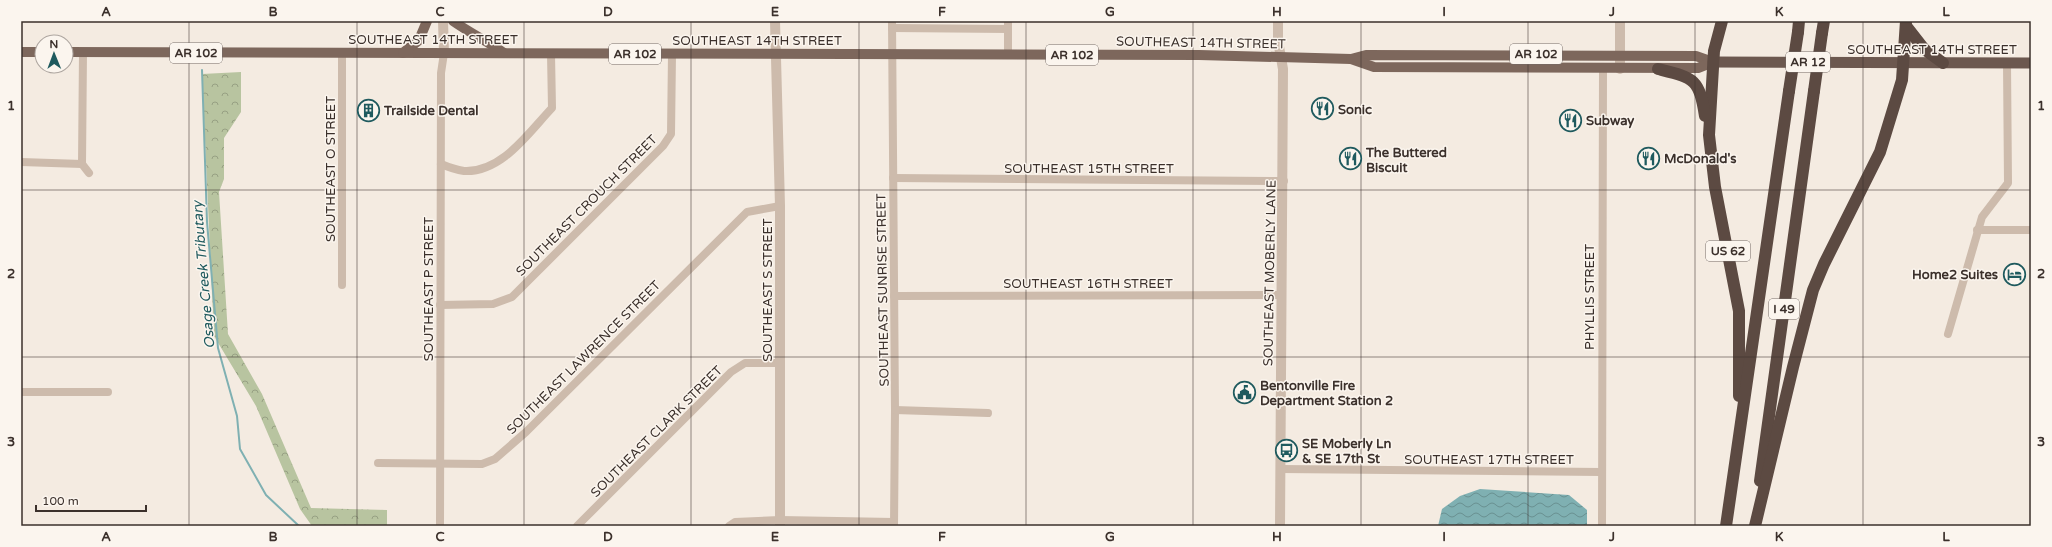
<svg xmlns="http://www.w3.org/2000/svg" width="2052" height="547" viewBox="0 0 2052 547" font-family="'Varela Round',sans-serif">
<defs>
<pattern id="park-crowns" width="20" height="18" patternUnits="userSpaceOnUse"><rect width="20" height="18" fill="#b8c4a0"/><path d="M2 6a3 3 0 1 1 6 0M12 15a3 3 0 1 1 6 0" fill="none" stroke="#97a083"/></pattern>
<pattern id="water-waves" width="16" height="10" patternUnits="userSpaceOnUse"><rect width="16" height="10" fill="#7fb0b2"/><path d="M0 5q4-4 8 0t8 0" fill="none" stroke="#699091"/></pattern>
</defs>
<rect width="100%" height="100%" fill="#f4ebe1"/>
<path fill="url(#park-crowns)" d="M 241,72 L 241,112 L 224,138 L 224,179 L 219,192 L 228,334 L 262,394 L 311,508 L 387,510 L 387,526 L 312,526 L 300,509 L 256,406 L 214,336 L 202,74 Z"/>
<path fill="url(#water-waves)" d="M 1480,489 L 1569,495 L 1587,510 L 1587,526 L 1438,526 L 1442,509 L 1460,496 Z"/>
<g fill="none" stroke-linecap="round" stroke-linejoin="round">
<path stroke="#7fb0b2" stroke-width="2" d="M 202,70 L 207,222 L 218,348 L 237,416 L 240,449 L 266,495 L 299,526"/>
<g stroke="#cdbbac" stroke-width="8">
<path d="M 892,21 L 895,410 L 894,526"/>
<path d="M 892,28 L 1008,29"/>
<path d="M 342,53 L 342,285"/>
<path d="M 1008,55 L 1008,21"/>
<path d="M 21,162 L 82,164 L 83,52"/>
<path d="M 82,164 L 89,173"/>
<path d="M 441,164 C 448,167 457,170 464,171 C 502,173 529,132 552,108 L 551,54"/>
<path d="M 893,178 L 1284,181"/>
<path d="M 1977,230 L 2031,230"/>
<path d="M 894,296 L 1282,295"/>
<path d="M 440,305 L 493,304 L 512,297 L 663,146 L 671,134 L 672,54"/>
<path d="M 1948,334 L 1982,217 L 2008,183 L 2007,63"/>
<path d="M 21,392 L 108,392"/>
<path d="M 895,410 L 988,413"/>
<path d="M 378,463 L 482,464 L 495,459 L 526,432 L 747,212 L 780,206"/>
<path d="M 1281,469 L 1601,472"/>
<path d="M 440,526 L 441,73 L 444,53"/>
<path d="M 577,526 L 731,372 L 745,363 L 780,363"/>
<path d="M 729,526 L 735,522 L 780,520 L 894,522"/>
<path d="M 1602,526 L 1603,69"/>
</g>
<g stroke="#cdbbac" stroke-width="10">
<path d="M 443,21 L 444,53"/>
<path d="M 775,21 L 780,206 L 780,526"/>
<path d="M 1278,21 L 1278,41 L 1283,69 L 1280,526"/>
<path d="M 1620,21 L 1620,69"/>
</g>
<g stroke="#7d675c" stroke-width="10">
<path d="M 453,21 C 470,33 487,41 504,53"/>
<path d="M 21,52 L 42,52"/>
<path d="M 66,52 L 1199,55 L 1351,59 L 1366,55 L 1696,56 L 1713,62"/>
<path d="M 403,53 L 419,40 L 427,21"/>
<path d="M 1351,59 L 1374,67 L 1698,68 L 1713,62"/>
</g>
<path stroke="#6c584f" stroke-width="11" d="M 1713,62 L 2031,63"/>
<g stroke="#5c4a42" stroke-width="12">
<path d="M 1722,21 L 1714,51 L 1709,135 L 1715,187 L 1739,311 L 1739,396"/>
<path d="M 1906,26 L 1924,49 L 1943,63"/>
<path d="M 1798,32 L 1799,21"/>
<path d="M 1822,33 L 1824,21"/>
<path d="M 1658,69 C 1694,78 1699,78 1705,116"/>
<path d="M 1760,481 L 1814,91"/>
<path d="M 1726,526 L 1789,91"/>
<path d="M 1755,526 L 1793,367 L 1813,290 L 1824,264 L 1880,152 L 1902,80 L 1906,21"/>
</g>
<g stroke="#5c4a42" stroke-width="12">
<path d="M 1789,91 L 1798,32"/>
<path d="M 1814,91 L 1822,33"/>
</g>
</g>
<path fill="none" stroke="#3b302b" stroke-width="1" stroke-opacity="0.55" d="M 189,21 L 189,526M 357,21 L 357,526M 524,21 L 524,526M 691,21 L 691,526M 859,21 L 859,526M 1026,21 L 1026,526M 1193,21 L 1193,526M 1361,21 L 1361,526M 1528,21 L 1528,526M 1695,21 L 1695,526M 1863,21 L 1863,526M 21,190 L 2031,190M 21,357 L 2031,357"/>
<defs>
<symbol id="restaurant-ring" viewBox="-11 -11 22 22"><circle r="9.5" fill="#fbf5ee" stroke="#1f5a5e" stroke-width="1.5"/><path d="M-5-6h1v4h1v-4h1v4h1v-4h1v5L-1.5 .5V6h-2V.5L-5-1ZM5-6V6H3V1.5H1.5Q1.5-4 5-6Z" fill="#1f5a5e"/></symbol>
<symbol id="building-ring" viewBox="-11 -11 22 22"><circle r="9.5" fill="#fbf5ee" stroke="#1f5a5e" stroke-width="1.5"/><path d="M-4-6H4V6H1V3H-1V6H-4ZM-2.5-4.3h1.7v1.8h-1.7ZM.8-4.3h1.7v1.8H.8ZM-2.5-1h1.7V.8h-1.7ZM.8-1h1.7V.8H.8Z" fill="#1f5a5e"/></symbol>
<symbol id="hotel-ring" viewBox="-11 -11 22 22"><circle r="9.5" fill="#fbf5ee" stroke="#1f5a5e" stroke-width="1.5"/><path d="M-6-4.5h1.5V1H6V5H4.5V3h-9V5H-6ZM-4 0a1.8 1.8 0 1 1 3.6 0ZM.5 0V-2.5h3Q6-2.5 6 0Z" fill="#1f5a5e"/></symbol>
<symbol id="civic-ring" viewBox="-11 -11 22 22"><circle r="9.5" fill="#fbf5ee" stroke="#1f5a5e" stroke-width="1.5"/><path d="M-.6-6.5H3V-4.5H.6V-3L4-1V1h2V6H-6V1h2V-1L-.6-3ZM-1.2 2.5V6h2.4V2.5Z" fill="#1f5a5e"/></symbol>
<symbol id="bus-ring" viewBox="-11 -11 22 22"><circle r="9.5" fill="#fbf5ee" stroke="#1f5a5e" stroke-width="1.5"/><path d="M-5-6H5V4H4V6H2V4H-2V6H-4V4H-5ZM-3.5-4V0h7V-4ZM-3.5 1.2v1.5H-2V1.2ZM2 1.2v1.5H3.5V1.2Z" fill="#1f5a5e"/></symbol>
</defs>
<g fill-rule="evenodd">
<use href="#restaurant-ring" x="1310" y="96" width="25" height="25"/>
<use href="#building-ring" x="356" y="98" width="25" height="25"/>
<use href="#restaurant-ring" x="1558" y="108" width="25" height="25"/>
<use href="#restaurant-ring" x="1636" y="146" width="25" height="25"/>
<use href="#restaurant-ring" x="1338" y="146" width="25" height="25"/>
<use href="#hotel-ring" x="2002" y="262" width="25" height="25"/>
<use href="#civic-ring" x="1232" y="380" width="25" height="25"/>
<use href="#bus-ring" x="1274" y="438" width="25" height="25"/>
</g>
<g text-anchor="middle" stroke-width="3" stroke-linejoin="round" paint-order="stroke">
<g fill="#fbf5ee" stroke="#756b66" stroke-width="1">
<rect x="170" y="43" width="52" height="20" rx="3"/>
<rect x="609" y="44" width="52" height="20" rx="3"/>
<rect x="1510" y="44" width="52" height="20" rx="3"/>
<rect x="1046" y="45" width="52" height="20" rx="3"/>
<rect x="1786" y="52" width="44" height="20" rx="3"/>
<rect x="1706" y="241" width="44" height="20" rx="3"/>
<rect x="1769" y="299" width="30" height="20" rx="3"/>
</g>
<g font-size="12" font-weight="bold" fill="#3b302b">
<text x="196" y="57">AR 102</text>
<text x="635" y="58">AR 102</text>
<text x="1536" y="58">AR 102</text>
<text x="1072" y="59">AR 102</text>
<text x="1808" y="66">AR 12</text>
<text x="1728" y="255">US 62</text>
<text x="1784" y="313">I 49</text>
</g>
<g font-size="13" fill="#3b302b" stroke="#fbf5ee">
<text x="433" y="44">SOUTHEAST 14TH STREET</text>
<text x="757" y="45">SOUTHEAST 14TH STREET</text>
<text transform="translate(1201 42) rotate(1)" y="5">SOUTHEAST 14TH STREET</text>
<text x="1932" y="54">SOUTHEAST 14TH STREET</text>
<text x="1089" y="173">SOUTHEAST 15TH STREET</text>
<text transform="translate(330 169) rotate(-90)" y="5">SOUTHEAST O STREET</text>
<text transform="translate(586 205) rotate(-45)" y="5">SOUTHEAST CROUCH STREET</text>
<text transform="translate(1269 273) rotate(-89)" y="5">SOUTHEAST MOBERLY LANE</text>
<text x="1088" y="288">SOUTHEAST 16TH STREET</text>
<text transform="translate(428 289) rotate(-90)" y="5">SOUTHEAST P STREET</text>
<text transform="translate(767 290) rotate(-90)" y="5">SOUTHEAST S STREET</text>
<text transform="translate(882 290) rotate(-91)" y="5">SOUTHEAST SUNRISE STREET</text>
<text transform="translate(1589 297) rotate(-90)" y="5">PHYLLIS STREET</text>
<text transform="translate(583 357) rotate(-45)" y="5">SOUTHEAST LAWRENCE STREET</text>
<text transform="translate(656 431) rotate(-45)" y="5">SOUTHEAST CLARK STREET</text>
<text x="1489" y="464">SOUTHEAST 17TH STREET</text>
</g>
<g font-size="13" font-weight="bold" fill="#3b302b" stroke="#fbf5ee" text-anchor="start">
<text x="1338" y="114">Sonic</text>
<text x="384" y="115">Trailside Dental</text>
<text x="1586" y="125">Subway</text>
<text x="1366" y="157">The Buttered<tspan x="1366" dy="15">Biscuit</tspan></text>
<text x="1664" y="163">McDonald's</text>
<text x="1998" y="279" text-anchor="end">Home2 Suites</text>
<text x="1260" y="390">Bentonville Fire<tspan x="1260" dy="15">Department Station 2</tspan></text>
<text x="1302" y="448">SE Moberly Ln<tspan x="1302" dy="15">&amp; SE 17th St</tspan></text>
</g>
<g font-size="14" font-style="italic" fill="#1f5a5e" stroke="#fbf5ee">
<text transform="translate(203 275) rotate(-95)" y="5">Osage Creek Tributary</text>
</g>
</g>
<rect width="2052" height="547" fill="none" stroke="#fbf5ee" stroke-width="44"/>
<g transform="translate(54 54) rotate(359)"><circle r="19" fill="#fbf5ee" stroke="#aea6a0"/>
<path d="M0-3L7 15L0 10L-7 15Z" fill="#1f5a5e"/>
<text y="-6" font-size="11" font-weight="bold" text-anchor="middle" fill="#3b302b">N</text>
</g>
<path d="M36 505v6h110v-6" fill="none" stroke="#3b302b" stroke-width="2"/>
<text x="42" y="505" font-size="12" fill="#3b302b" stroke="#fbf5ee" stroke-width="3" paint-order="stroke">100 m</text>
<rect x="22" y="22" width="2008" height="503" fill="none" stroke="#3b302b" stroke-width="1.5"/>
<g font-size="13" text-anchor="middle" font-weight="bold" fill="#3b302b">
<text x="106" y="16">A</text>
<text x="273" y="16">B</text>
<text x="440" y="16">C</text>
<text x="608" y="16">D</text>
<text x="775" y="16">E</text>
<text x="942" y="16">F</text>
<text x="1110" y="16">G</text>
<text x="1277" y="16">H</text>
<text x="1444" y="16">I</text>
<text x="1612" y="16">J</text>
<text x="1779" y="16">K</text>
<text x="1946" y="16">L</text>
<text x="11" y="110">1</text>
<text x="2041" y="110">1</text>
<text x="11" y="278">2</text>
<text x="2041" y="278">2</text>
<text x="11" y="446">3</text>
<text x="2041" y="446">3</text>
<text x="106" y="541">A</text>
<text x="273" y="541">B</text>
<text x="440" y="541">C</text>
<text x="608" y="541">D</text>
<text x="775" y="541">E</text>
<text x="942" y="541">F</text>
<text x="1110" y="541">G</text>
<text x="1277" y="541">H</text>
<text x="1444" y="541">I</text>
<text x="1612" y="541">J</text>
<text x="1779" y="541">K</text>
<text x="1946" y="541">L</text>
</g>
</svg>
